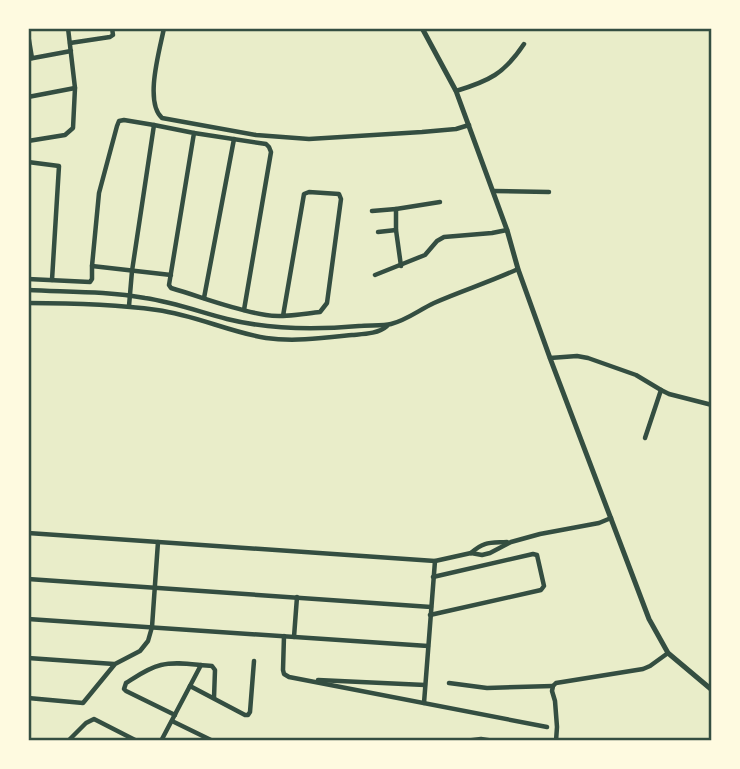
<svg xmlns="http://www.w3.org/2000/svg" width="740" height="769" viewBox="0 0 740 769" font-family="Spectral,serif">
<rect width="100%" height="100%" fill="#e9edc9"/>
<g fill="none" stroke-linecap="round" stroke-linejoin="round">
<g stroke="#344e41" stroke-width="4.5">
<path d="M 164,28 C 160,49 144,102 162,118 L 256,135 L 309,139 L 422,132 L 456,129 L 469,125"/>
<path d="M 28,34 L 32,58"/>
<path d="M 70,43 L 110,37 L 113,35 L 112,28"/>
<path d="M 28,59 L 71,51"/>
<path d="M 456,91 C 489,81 504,74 524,44"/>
<path d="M 28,97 L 75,88"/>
<path d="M 194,133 L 266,144 L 269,147 L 271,152 L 244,310"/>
<path d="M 28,141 L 65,135 L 73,128 L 75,88 L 68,28"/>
<path d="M 28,162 L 59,166 L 52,280"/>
<path d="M 493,191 L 549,192"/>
<path d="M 396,209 L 440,202"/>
<path d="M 372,211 L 396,209 L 396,230 L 401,266"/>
<path d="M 378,232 L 396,230"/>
<path d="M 92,266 L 171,275"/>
<path d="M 375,275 L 425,255 L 437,241 L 444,237 L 492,233 L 507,230"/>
<path d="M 28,279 L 90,282 L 92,279 L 92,266 L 99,193 L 117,126 L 119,121 L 124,120 L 154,125"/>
<path d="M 28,290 C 67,292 107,291 145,298 C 173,302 200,312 227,319 C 271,330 315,330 359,326 C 368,325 384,326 391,324 C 407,320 419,310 434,303 C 461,291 490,282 518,269"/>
<path d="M 204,298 L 234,139"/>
<path d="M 28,303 C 71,303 114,304 157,310 C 195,315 229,332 266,338 C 294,342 324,338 352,335 C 363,334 378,334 387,326"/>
<path d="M 129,306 L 132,271 L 154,125 L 194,133 L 169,285 L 171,288 C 202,297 234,310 266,315 C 283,318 302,314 320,312 L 327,303 L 341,199 L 339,194 L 309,192 L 304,194 L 283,316"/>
<path d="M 550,358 L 577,356 L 588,358 L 636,375 L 661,390"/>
<path d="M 645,438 L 661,390 L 669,394 L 712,405"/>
<path d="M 28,533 L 435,561 L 471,553 L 482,555 L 490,553 L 511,542 L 540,534 L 599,523 L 611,518"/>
<path d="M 471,553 C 484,541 490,543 507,542"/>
<path d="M 28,579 L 431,607"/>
<path d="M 430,615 L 541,590 L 544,586 L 537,555 L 533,554 L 433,577"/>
<path d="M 28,619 L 428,646"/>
<path d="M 284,636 L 283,670 L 284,674 L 289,677 L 547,727"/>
<path d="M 294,637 L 297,597"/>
<path d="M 28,658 L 114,664"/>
<path d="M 318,680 L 425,685"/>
<path d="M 449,683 L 487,688 L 553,686"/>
<path d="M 190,686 L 245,715 L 248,715 L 250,712 L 254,661"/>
<path d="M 28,698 L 83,703 L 115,664 L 140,651 L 148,641 L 152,627 L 158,542"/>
<path d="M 424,703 L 435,561"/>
<path d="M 175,715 L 126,691 L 124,689 L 126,683 C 137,676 148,668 161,665 C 177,661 195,665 212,666 L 215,670 L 214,698"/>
<path d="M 172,721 L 213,741"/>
<path d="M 68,741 L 86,723 L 94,719 L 137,741"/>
<path d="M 161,741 L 201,665"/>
<path d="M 465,741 L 481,739 L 494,741"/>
<path d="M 556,741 L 557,727 L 555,701 L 552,691 L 553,686 L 556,683 L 643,669 L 650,666 L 668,653"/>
</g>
<path stroke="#344e41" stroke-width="5" d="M 422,28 L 456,91 L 507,230 L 518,269 L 550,358 L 649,619 L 668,653 L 712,690"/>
</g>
<rect width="740" height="769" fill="none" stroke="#fefae0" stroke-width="60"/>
<rect x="30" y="30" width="680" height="709" fill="none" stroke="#344e41" stroke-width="2.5"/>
</svg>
